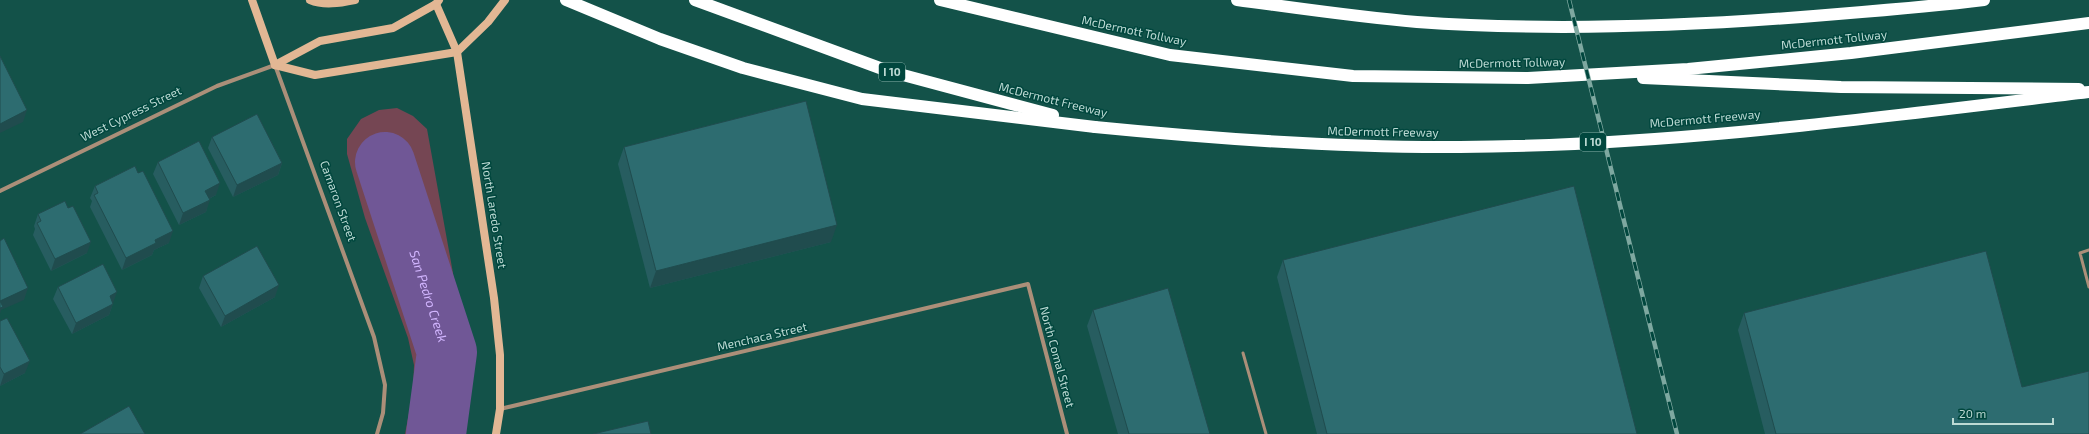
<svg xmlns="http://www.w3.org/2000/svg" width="2089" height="434" viewBox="0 0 2089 434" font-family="'Exo 2',sans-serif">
<rect width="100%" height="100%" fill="#135249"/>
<path fill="#754653" d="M 397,108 L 413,116 L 427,129 L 453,273 L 462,362 L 457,434 L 405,434 L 413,392 L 414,365 L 408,338 L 365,218 L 347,154 L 347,139 L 361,119 L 379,110 Z"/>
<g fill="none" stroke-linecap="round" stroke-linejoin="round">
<path stroke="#705796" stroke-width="60" id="s1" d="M 385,162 L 447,352 L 436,434"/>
<g stroke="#ab8f79" stroke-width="3">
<path d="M 2089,250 L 2080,253 L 2089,287"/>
<path d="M 1243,353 L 1266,434"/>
</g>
<g stroke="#ab8f79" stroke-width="4">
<path d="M 0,191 L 217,86 L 275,65 L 374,337 L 385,385 L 383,413 L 377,434"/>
<path d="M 500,409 L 1028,284 L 1067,434"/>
</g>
<g stroke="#e2b794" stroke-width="8">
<path d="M 252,0 L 275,65"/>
<path d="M 310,0 C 324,6 340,3 355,0"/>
<path d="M 436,4 L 457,52 L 494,298 L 500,355 L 500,409 L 496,434"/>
<path d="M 457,52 L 488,22 L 505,0"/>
<path d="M 275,65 L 315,75 L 457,52"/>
<path d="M 275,65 L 320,41 L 393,28 L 436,4 L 439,0"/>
</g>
<g stroke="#fff" stroke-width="12">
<path d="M 566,0 L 660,39 L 743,68 L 862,99 L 1095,127"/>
<path d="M 695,0 L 888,71 L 1053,115"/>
<path d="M 940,0 L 1170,55 L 1353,76 L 1528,78 L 1688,69 L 1851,53 L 2089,23"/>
<path d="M 1237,0 C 1297,8 1357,17 1417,22 C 1557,32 1699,26 1838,14 C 1887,10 1936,6 1984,0"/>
<path d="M 1643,78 L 1841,87 L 2079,89"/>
</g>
<defs>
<path id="rail" d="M 1569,0 L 1677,434"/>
</defs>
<use href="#rail" stroke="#7ea8a0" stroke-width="4.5"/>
<use href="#rail" stroke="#01473e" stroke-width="3" stroke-dasharray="9" stroke-linecap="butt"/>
<path stroke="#fff" stroke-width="12" d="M 1095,127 C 1216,139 1337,148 1460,147 C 1668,146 1882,117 2089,92"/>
</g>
<g fill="#275d60">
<path d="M 212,137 L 282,163 L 278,175 L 233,197 L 208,148 Z"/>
<path d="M 624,147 L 831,242 L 650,288 L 618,164 Z"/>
<path d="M 158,162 L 216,195 L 209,199 L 206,212 L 179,225 L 153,174 Z"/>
<path d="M 95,186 L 169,243 L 154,250 L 152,255 L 122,270 L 90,207 L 92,201 L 90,198 Z"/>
<path d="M 68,208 L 87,253 L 51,271 L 33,235 L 35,229 L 34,226 L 38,214 Z"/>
<path d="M 1283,260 L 1637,434 L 1317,434 L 1277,277 Z"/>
<path d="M 203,276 L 275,297 L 221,327 L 199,288 Z"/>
<path d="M 58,287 L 113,303 L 109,315 L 72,334 L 53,299 Z"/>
<path d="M 1093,310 L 1210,434 L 1118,434 L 1087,326 Z"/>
<path d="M 1744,313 L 2022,387 L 2089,434 L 1765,434 L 1738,330 Z"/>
<path d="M 0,321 L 25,373 L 0,386 Z"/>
</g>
<g fill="#204c4e">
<path d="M 27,110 L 23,122 L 0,133 L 0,124 Z"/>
<path d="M 282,163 L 278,175 L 233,197 L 237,185 Z"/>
<path d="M 220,183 L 216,195 L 201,203 L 205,191 Z"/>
<path d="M 210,200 L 206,212 L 179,225 L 183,213 Z"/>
<path d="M 837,225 L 831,242 L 650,288 L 656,271 Z"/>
<path d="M 173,231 L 169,243 L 154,250 L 152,255 L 122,270 L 126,258 L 155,240 Z"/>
<path d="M 91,242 L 87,253 L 51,271 L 55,259 Z"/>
<path d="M 279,285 L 275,297 L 221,327 L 225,316 Z"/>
<path d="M 28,288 L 24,300 L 1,310 L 0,314 L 0,301 Z"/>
<path d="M 117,292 L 109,315 L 72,334 L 76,323 L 110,296 Z"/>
<path d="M 30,361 L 25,373 L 0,386 L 4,374 Z"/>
</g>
<g fill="#2d6c70" stroke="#204c4e">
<path d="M 0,56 L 27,110 L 0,124 Z"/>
<path d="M 806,101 L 837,225 L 656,271 L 624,147 Z"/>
<path d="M 257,114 L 282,163 L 237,185 L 212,137 Z"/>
<path d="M 199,141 L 220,183 L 205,191 L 210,200 L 183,213 L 158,162 Z"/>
<path d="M 135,166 L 138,173 L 143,171 L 173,231 L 155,240 L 156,243 L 126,258 L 94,195 L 98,193 L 95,186 Z"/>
<path d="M 1574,186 L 1637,434 L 1327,434 L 1283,260 Z"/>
<path d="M 65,201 L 68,208 L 73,206 L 91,242 L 55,259 L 37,223 L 41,221 L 38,214 Z"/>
<path d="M 4,238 L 28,288 L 0,301 L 3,307 L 0,308 L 0,241 Z"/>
<path d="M 257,246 L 279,285 L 225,316 L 203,276 Z"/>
<path d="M 1986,251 L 2022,387 L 2089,371 L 2089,434 L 1776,434 L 1744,313 Z"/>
<path d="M 103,264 L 117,292 L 110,296 L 113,304 L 76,323 L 58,287 Z"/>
<path d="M 1168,288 L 1210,434 L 1129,434 L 1093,310 Z"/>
<path d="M 7,318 L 30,361 L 4,374 L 0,367 L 0,321 Z"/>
<path d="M 129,406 L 145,434 L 80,434 Z"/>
<path d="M 648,421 L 651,434 L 593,434 Z"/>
</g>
<g text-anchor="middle" stroke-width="3" stroke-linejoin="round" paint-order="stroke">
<g fill="#01473e" stroke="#85aea7" stroke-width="1">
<rect x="879" y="63" width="26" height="18" rx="3"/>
<rect x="1580" y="133" width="26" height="18" rx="3"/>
</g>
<g font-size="11" font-weight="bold" fill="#bddad4">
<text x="892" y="76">I 10</text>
<text x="1593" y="146">I 10</text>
</g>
<g font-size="12" fill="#bddad4" stroke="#01473e">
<text transform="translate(1134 31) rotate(12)" y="4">McDermott Tollway</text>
<text transform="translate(1834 40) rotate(-6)" y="4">McDermott Tollway</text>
<text transform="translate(1512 63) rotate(-1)" y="4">McDermott Tollway</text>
<text transform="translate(1053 100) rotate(14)" y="4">McDermott Freeway</text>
<text transform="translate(131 114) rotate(-26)" y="4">West Cypress Street</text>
<text transform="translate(1705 119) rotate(-5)" y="4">McDermott Freeway</text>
<text transform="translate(1383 132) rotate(1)" y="4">McDermott Freeway</text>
<text transform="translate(338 201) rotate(70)" y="4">Camaron Street</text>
<text transform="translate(494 215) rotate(81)" y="4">North Laredo Street</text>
<text transform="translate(762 337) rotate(-13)" y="4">Menchaca Street</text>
<text transform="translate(1057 357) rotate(75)" y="4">North Comal Street</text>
</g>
<g font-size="13" font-style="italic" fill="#d1b5fe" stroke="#01473e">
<text dy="5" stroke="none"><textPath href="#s1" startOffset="141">San Pedro Creek</textPath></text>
</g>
</g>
<path d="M1953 418v6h100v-6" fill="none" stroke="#bddad4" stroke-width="2"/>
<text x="1959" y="418" font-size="12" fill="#bddad4" stroke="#01473e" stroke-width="3" paint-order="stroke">20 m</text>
</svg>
